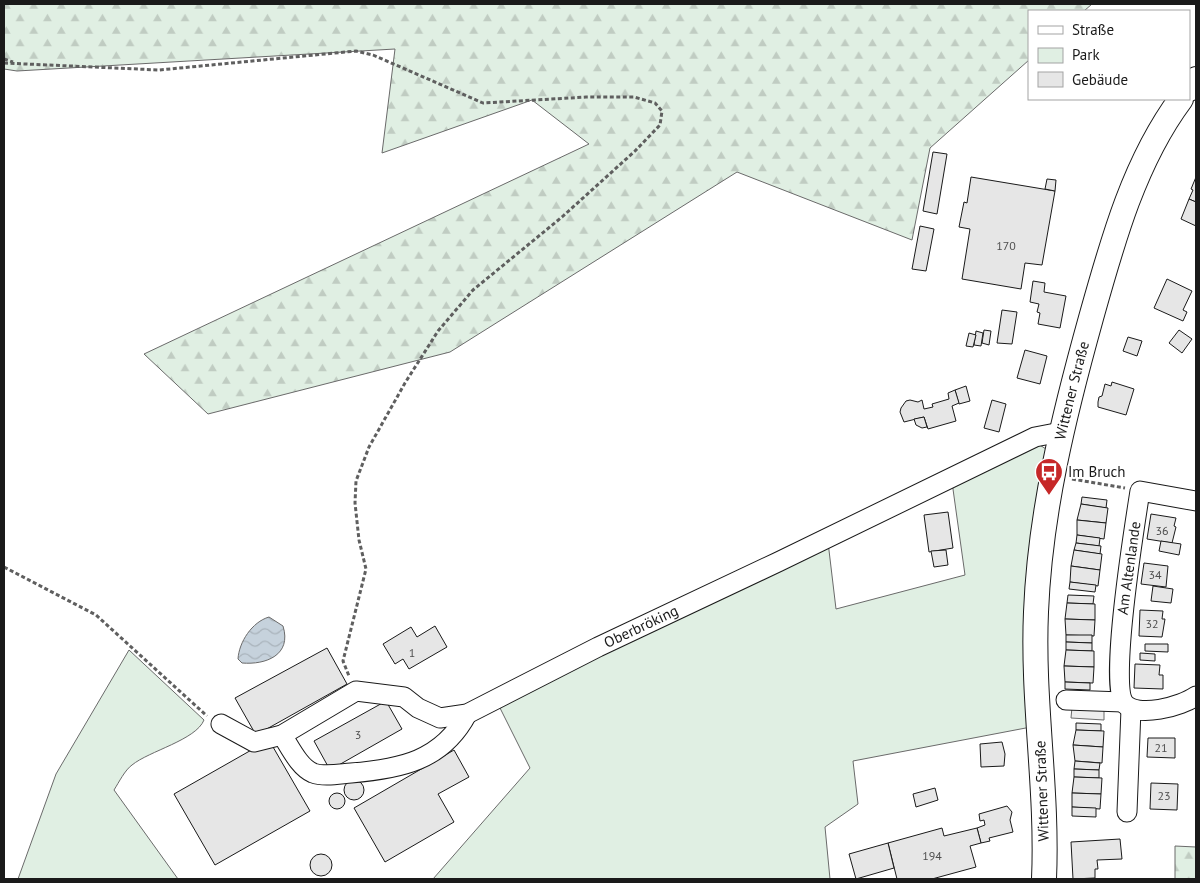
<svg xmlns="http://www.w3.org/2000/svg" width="1200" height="883" viewBox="0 0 1200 883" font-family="'PT Sans',sans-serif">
<defs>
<pattern id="forest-firs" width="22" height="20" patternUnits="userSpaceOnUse" patternTransform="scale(1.25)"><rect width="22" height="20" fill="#e0efe3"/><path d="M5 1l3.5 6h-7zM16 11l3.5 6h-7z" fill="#c0ccc2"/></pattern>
<pattern id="water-waves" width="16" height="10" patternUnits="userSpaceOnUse" patternTransform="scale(1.25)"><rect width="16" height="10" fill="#c6d2dc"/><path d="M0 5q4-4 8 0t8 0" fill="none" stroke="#aab4bc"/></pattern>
</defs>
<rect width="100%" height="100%" fill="#fff"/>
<g fill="#e0efe3" stroke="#6a6a6a">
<path d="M 1035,442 L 1046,449 L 1033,525 L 1031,727 L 853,761 L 858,804 L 825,827 L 830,879 L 433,879 L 530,768 L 497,702 L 828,542 L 836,609 L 965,575 L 952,482 Z"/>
<path d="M 129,650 L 204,720 C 196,740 149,751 132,765 C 125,770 119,782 114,790 L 178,879 L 18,879 L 56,774 Z"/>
</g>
<g fill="url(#forest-firs)" stroke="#6a6a6a">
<path d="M 4,4 L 1092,4 L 1084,11 L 1029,11 L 1029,60 L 930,148 L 912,240 L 737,172 L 450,352 L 208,414 L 144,354 L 589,144 L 532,100 L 382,153 L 395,49 L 17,71 L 4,69 Z"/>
<path d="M 1175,846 L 1196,847 L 1196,879 L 1175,879 Z"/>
</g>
<path fill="#ededed" stroke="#6a6a6a" d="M 1072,707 L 1104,708 L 1104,720 L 1071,718 Z"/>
<path fill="url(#water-waves)" stroke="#6a6a6a" d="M 269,617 L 283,626 C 292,655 266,665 242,663 L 238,659 C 239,642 252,622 269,617 Z"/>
<g fill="#e6e6e6" stroke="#1a1a1a">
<path d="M 933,152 L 947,154 L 937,214 L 923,211 Z"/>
<path d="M 971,177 L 1055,191 L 1042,265 L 1025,263 L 1021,289 L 962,279 L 970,229 L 959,227 L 964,202 L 967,203 Z"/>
<path d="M 1196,177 L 1196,202 L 1189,199 L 1193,190 L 1191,189 Z"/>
<path d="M 1047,179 L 1056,180 L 1055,191 L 1045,189 Z"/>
<path d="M 1189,199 L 1196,202 L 1196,226 L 1181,219 Z"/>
<path d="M 920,226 L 934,229 L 926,271 L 912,269 Z"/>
<path d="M 1167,279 L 1192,291 L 1183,310 L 1187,312 L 1183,321 L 1154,308 Z"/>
<path d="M 1033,281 L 1045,283 L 1044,292 L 1066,296 L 1060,328 L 1038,324 L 1040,313 L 1037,312 L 1039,304 L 1030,302 Z"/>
<path d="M 1002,310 L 1017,312 L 1012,344 L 997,343 Z"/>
<path d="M 984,330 L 991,331 L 989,345 L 982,343 Z"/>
<path d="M 1179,330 L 1192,339 L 1182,353 L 1169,343 Z"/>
<path d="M 976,331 L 983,333 L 981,346 L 974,345 Z"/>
<path d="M 969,333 L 976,335 L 973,347 L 966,346 Z"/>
<path d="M 1128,337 L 1142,341 L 1137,356 L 1123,351 Z"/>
<path d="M 1025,350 L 1047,356 L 1040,384 L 1017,378 Z"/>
<path d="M 1112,382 L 1134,389 L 1126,415 L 1098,407 L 1098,402 L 1099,397 L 1102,396 L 1105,384 L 1111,386 Z"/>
<path d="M 966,386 L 970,401 L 959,404 L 955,390 Z"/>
<path d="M 955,390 L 959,403 L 952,406 L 956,421 L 928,429 L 924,417 L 904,422 L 900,412 L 901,408 L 906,401 L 910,400 L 918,402 L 922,400 L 924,409 L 933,407 L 932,404 L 949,399 L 948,393 Z"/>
<path d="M 992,400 L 1006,404 L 999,432 L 984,428 Z"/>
<path d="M 924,417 L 927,427 L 922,428 L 916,425 L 914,419 Z"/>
<path d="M 1082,497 L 1107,500 L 1106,508 L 1081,504 Z"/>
<path d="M 1081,504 L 1108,508 L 1106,523 L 1077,520 Z"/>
<path d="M 948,512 L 953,548 L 929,552 L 924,515 Z"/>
<path d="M 1151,514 L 1176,518 L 1174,526 L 1176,527 L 1172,543 L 1147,539 Z"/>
<path d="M 1077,520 L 1106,523 L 1104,539 L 1077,535 Z"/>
<path d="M 1077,535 L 1100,538 L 1099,546 L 1076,543 Z"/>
<path d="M 1161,541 L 1181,544 L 1179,555 L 1159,551 Z"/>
<path d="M 1076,543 L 1101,546 L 1100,554 L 1074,550 Z"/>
<path d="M 946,550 L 948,565 L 934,567 L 931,551 Z"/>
<path d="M 1074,550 L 1102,554 L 1100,570 L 1071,566 Z"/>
<path d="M 1144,563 L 1168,566 L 1166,587 L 1141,584 Z"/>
<path d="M 1071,566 L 1100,570 L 1098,586 L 1070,582 Z"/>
<path d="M 1070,582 L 1096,585 L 1095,592 L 1069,589 Z"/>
<path d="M 1153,586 L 1173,589 L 1171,603 L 1151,601 Z"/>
<path d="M 1068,595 L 1094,596 L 1093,604 L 1067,603 Z"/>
<path d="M 1067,603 L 1095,604 L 1095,620 L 1065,619 Z"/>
<path d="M 1140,610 L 1163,611 L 1162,619 L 1165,619 L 1162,637 L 1139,636 Z"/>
<path d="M 1065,619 L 1095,620 L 1094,636 L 1066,635 Z"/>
<path d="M 435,626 L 447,647 L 409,669 L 403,659 L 395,664 L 383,644 L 411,627 L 417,637 Z"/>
<path d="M 1066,635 L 1092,635 L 1092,643 L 1066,642 Z"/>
<path d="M 1066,642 L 1092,643 L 1092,651 L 1066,650 Z"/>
<path d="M 1145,644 L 1168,644 L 1168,652 L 1145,651 Z"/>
<path d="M 327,648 L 347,684 L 256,735 L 235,698 Z"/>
<path d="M 1066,650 L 1094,651 L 1094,667 L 1064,666 Z"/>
<path d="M 1140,653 L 1155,654 L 1155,661 L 1140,660 Z"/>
<path d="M 1135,664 L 1160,665 L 1159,675 L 1163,675 L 1163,689 L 1134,688 Z"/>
<path d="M 1064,666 L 1094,667 L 1093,683 L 1065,682 Z"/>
<path d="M 1065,682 L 1090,683 L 1090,690 L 1065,689 Z"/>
<path d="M 386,701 L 402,729 L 330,770 L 314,741 Z"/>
<path d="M 1076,723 L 1101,724 L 1101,731 L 1076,730 Z"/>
<path d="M 1076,730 L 1104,731 L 1103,747 L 1073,745 Z"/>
<path d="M 1148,738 L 1175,738 L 1175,758 L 1147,757 Z"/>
<path d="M 269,740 L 310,811 L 215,865 L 174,794 Z"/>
<path d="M 1002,742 L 1005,754 L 1004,766 L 981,767 L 980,744 Z"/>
<path d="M 1073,745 L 1103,747 L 1102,763 L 1075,761 Z"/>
<path d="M 454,750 L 469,777 L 438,794 L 454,822 L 385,862 L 354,808 Z"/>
<path d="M 1075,761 L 1100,763 L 1099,770 L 1074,769 Z"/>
<path d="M 1074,769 L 1099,770 L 1099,778 L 1074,777 Z"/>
<path d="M 1074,777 L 1102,778 L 1101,794 L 1072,793 Z"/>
<circle cx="354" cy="790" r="10"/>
<path d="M 1151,783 L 1178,784 L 1177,810 L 1150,809 Z"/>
<path d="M 935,788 L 938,800 L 916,807 L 913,794 Z"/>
<circle cx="337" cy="801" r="8"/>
<path d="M 1072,793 L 1101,794 L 1100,809 L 1072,807 Z"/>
<path d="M 1007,806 L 1012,812 L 1010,820 L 1013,832 L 989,838 L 990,841 L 981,843 L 977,828 L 985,825 L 984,820 L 980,821 L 979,814 Z"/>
<path d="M 1072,807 L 1096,808 L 1096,817 L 1072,816 Z"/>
<path d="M 942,828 L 944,836 L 977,828 L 981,843 L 970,846 L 976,867 L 932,879 L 897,879 L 888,843 Z"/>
<path d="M 1120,839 L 1122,859 L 1097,860 L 1098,869 L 1095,869 L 1095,878 L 1073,879 L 1071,842 Z"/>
<path d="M 888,843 L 894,868 L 856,879 L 849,854 Z"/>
<circle cx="321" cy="865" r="11"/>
</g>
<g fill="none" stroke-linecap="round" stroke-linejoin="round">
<defs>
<g id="minor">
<path d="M 1196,501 L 1140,491 C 1135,523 1109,683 1124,703 C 1137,719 1182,706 1196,696"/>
<path d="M 1066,700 L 1123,702"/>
<path id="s1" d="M 221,724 L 254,742 L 282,735 L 356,691 L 404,697 L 418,708 L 440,718 L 467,714 L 598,647 L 778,562 L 1035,437 L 1061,432"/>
<path d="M 282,735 C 290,747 299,767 313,773 C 324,777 339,774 351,773 C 400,769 442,761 467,714"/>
<path d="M 1127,812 L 1131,709"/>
</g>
<g id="major">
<path d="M 1189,89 L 1196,79"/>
<path id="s2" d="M 1044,879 C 1048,790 1032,701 1036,612 C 1040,512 1064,415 1091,318 C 1112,243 1134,162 1181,99"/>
</g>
</defs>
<use href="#minor" stroke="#1a1a1a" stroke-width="21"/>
<use href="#major" stroke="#1a1a1a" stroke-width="26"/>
<g stroke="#5f5f5f" stroke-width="3" stroke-dasharray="4 2.5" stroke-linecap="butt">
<path d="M 4,59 L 13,62"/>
<path d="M 4,63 L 159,70 L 356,51 L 373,55 L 483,103 L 586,97 L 634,97 L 655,103 L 662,111 L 660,125 L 635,151 L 562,217 L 473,290 L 438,331 L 405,383 L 369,447 L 356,481 L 355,503 L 359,540 L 366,569 L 343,661 L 349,676"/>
<path d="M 1072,479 L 1125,488"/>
<path d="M 4,567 L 96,615 L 207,716"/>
</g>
<use href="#minor" stroke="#fff" stroke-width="19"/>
<use href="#major" stroke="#fff" stroke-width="24"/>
</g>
<defs>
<symbol id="bus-pin" viewBox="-11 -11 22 30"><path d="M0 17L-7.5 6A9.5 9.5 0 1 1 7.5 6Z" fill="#c62828" stroke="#fff"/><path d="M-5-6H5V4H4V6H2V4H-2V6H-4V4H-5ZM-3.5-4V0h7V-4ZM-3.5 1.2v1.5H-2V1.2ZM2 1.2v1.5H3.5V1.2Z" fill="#fff"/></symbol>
</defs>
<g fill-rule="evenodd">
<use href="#bus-pin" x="1033" y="456" width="32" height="43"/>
</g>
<g text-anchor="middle" stroke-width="4" stroke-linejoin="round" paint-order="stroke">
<g font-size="12" fill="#4d4d4d">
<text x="1006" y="250">170</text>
<text x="1162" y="535">36</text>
<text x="1155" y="579">34</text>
<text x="1152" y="628">32</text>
<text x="412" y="657">1</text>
<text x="358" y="739">3</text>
<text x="1161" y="752">21</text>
<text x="1164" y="800">23</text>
<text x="932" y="860">194</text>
</g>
<g font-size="15" fill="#1a1a1a" stroke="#fff">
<text dy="5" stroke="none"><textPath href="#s2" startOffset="492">Wittener Straße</textPath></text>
<text transform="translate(1129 568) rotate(-82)" y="5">Am Altenlande</text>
<text dy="5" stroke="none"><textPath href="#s1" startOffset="465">Oberbröking</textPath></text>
<text transform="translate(1042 791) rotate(-92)" y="5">Wittener Straße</text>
</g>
<g font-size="15" fill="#1a1a1a" stroke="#fff" text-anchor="start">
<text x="1068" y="477">Im Bruch</text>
</g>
</g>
<rect width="1200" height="883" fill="none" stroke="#1a1a1a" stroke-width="10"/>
<rect x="1028" y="10" width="162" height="90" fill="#ffffff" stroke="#a3a3a3"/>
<rect x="1038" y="26" width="25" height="8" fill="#ffffff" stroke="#a3a3a3"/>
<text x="1072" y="35" font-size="15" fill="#1a1a1a">Straße</text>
<rect x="1038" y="48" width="25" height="15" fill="#e0efe3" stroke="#a3a3a3"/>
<text x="1072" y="60" font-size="15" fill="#1a1a1a">Park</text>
<rect x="1038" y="72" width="25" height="15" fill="#e6e6e6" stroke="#a3a3a3"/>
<text x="1072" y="85" font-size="15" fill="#1a1a1a">Gebäude</text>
</svg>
